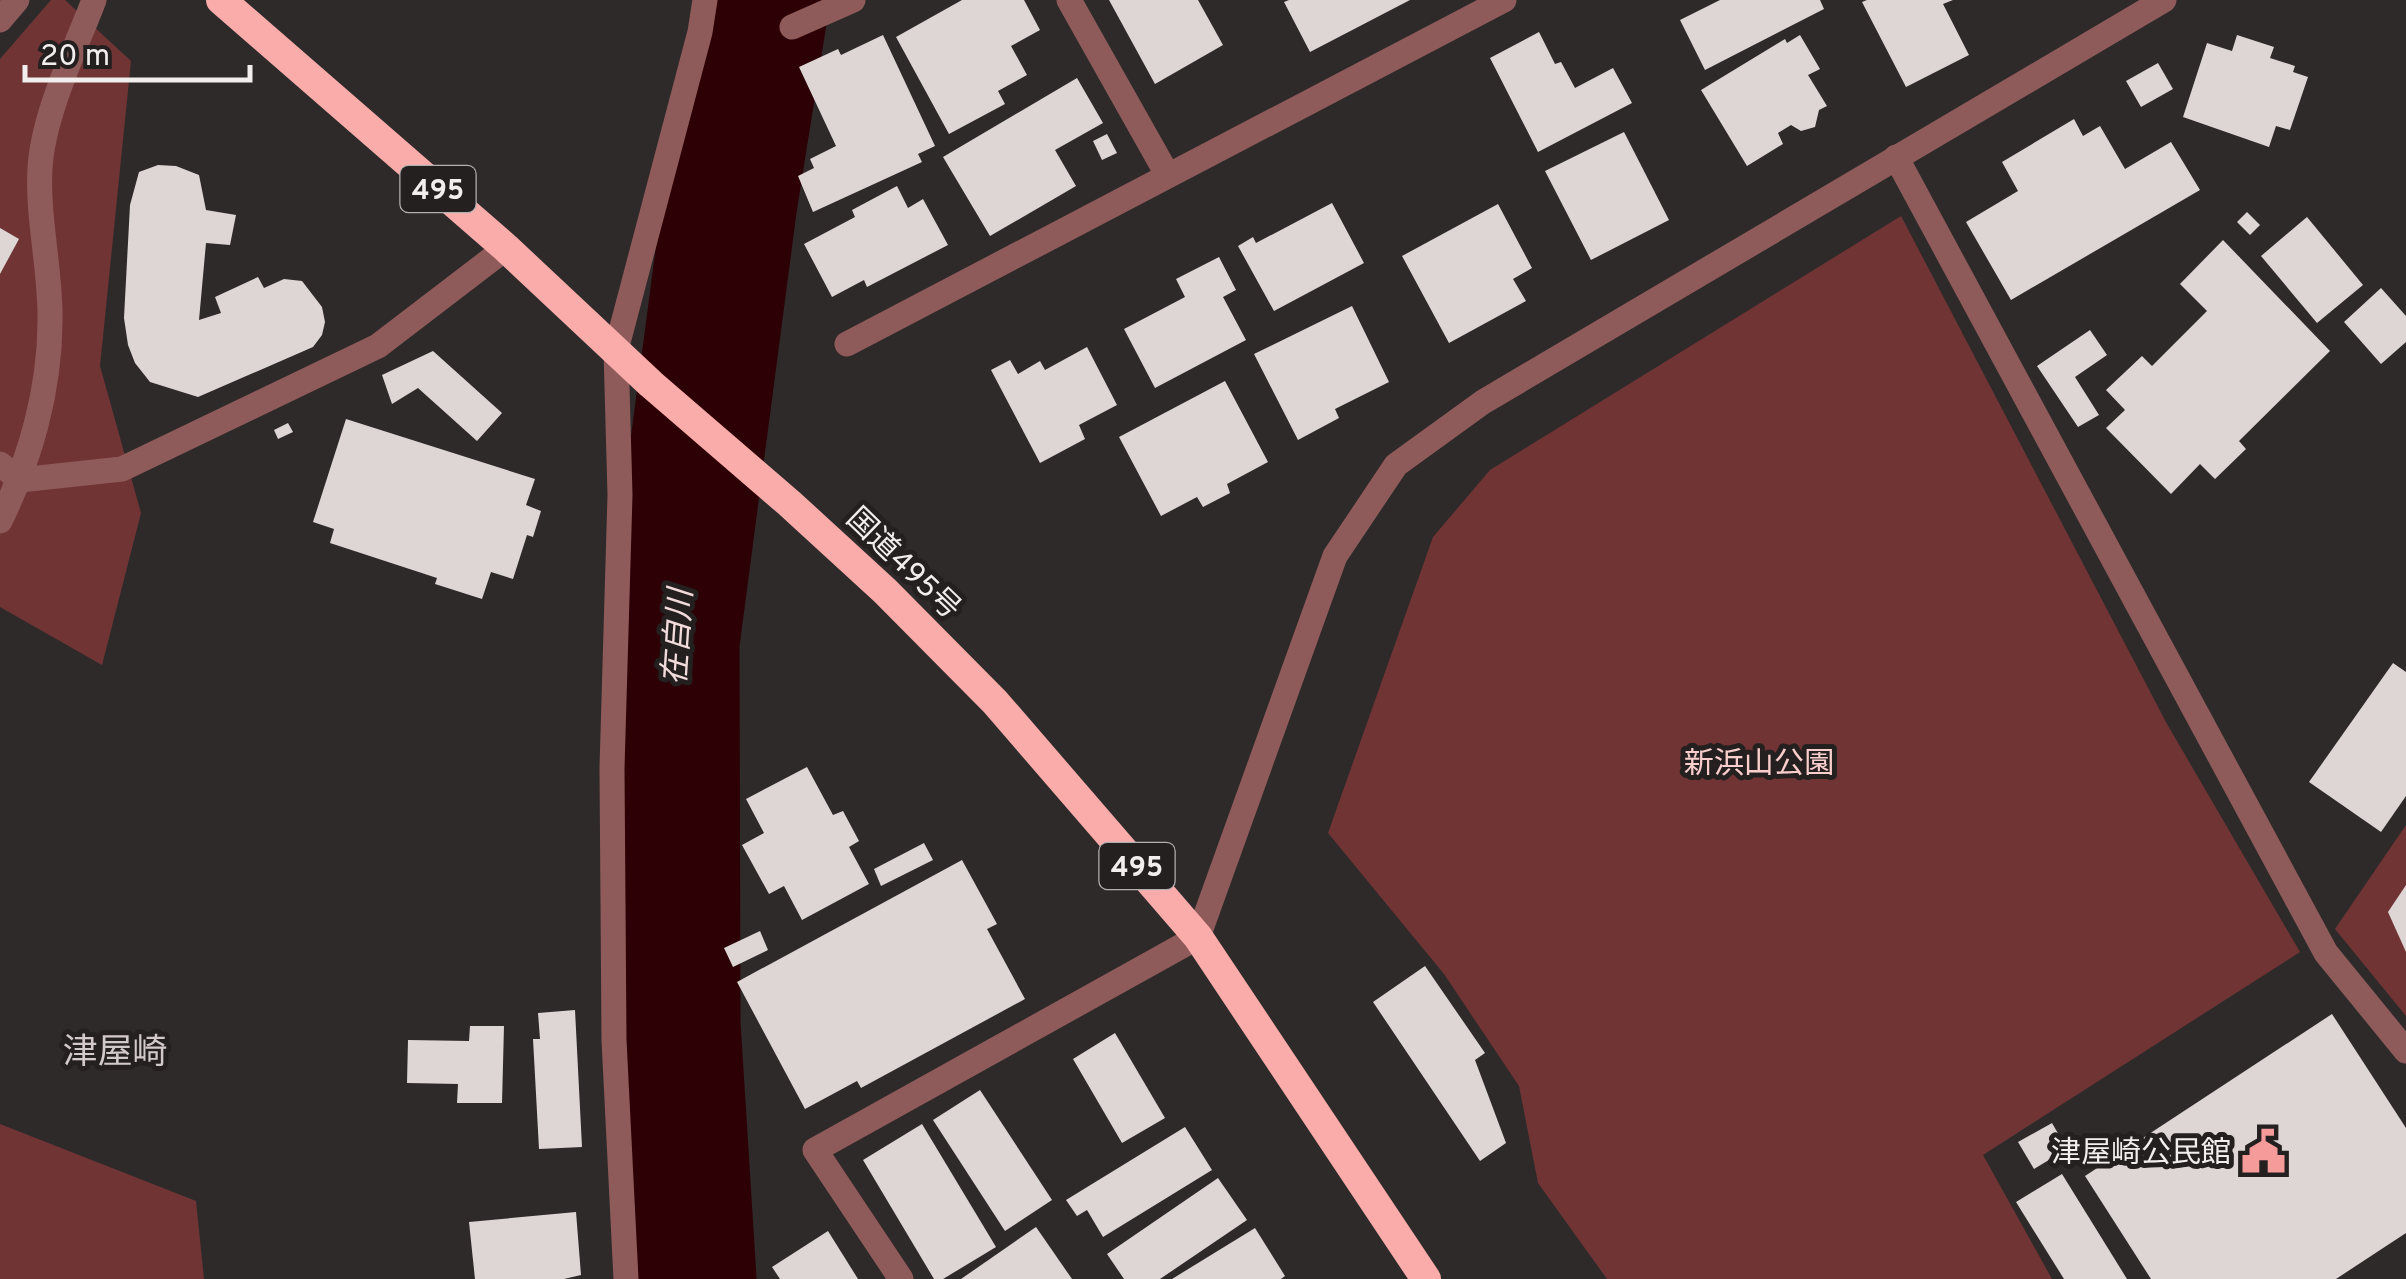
<svg xmlns="http://www.w3.org/2000/svg" width="2406" height="1279" viewBox="0 0 2406 1279" font-family="Overpass,'Noto Sans JP',sans-serif">
<rect width="100%" height="100%" fill="#2f2a2a"/>
<g fill="#713435">
<path d="M 51,0 L 65,0 L 131,61 L 100,366 L 141,513 L 102,665 L 0,607 L 0,59 Z"/>
<path d="M 1901,216 L 2167,724 L 2300,952 L 1983,1155 L 2052,1279 L 1607,1279 L 1538,1183 L 1519,1086 L 1444,974 L 1328,833 L 1433,537 L 1490,470 Z"/>
<path d="M 2406,825 L 2406,1016 L 2335,929 Z"/>
<path d="M 0,1124 L 196,1201 L 204,1279 L 0,1279 Z"/>
</g>
<g fill="none" stroke-linecap="round" stroke-linejoin="round">
<path stroke="#2c0005" stroke-width="135" d="M 689,1279 L 673,1024 L 672,642 L 730,201 L 762,0"/>
</g>
<g fill="#ddd6d5">
<path d="M 962,0 L 1024,0 L 1040,30 L 1011,46 L 1027,75 L 998,91 L 1005,104 L 949,134 L 896,37 Z"/>
<path d="M 1109,0 L 1198,0 L 1223,45 L 1155,84 Z"/>
<path d="M 1289,0 L 1410,0 L 1310,52 L 1284,2 Z"/>
<path d="M 1720,0 L 1820,0 L 1824,9 L 1705,70 L 1680,20 Z"/>
<path d="M 1867,0 L 1953,0 L 1943,4 L 1969,55 L 1906,87 L 1862,2 Z"/>
<path d="M 1539,32 L 1555,64 L 1561,62 L 1575,88 L 1613,68 L 1632,103 L 1538,152 L 1490,58 Z"/>
<path d="M 883,35 L 935,146 L 918,154 L 922,162 L 813,212 L 798,176 L 814,168 L 810,159 L 836,146 L 799,67 L 838,49 L 841,55 Z"/>
<path d="M 1800,35 L 1820,69 L 1808,75 L 1827,106 L 1819,110 L 1815,127 L 1801,131 L 1791,125 L 1778,133 L 1783,144 L 1747,166 L 1701,90 L 1785,39 L 1787,43 Z"/>
<path d="M 2237,35 L 2274,47 L 2270,58 L 2295,66 L 2293,72 L 2308,77 L 2290,130 L 2276,126 L 2269,147 L 2183,117 L 2207,43 L 2232,51 Z"/>
<path d="M 2158,63 L 2173,89 L 2141,107 L 2126,81 Z"/>
<path d="M 1077,78 L 1103,123 L 1055,150 L 1076,186 L 990,236 L 943,157 Z"/>
<path d="M 2074,119 L 2083,136 L 2100,126 L 2125,169 L 2171,142 L 2200,190 L 2011,300 L 1966,222 L 2018,191 L 2002,162 Z"/>
<path d="M 1624,132 L 1669,220 L 1591,260 L 1545,171 Z"/>
<path d="M 1107,134 L 1117,153 L 1102,160 L 1093,141 Z"/>
<path d="M 158,165 L 176,166 L 199,175 L 206,210 L 236,215 L 230,245 L 206,243 L 199,320 L 221,313 L 215,297 L 258,277 L 264,288 L 284,279 L 302,281 L 322,307 L 325,322 L 322,335 L 313,347 L 198,397 L 150,382 L 135,363 L 128,345 L 124,318 L 130,205 L 139,172 Z"/>
<path d="M 897,186 L 908,208 L 923,199 L 948,245 L 867,287 L 864,280 L 832,297 L 804,244 L 855,217 L 852,210 Z"/>
<path d="M 1332,203 L 1364,263 L 1274,311 L 1238,246 L 1253,237 L 1256,243 Z"/>
<path d="M 1498,204 L 1532,268 L 1513,279 L 1526,301 L 1449,343 L 1402,256 Z"/>
<path d="M 2247,212 L 2260,225 L 2250,235 L 2237,222 Z"/>
<path d="M 2307,217 L 2363,285 L 2317,323 L 2261,256 Z"/>
<path d="M 0,228 L 19,239 L 0,274 Z"/>
<path d="M 2223,240 L 2330,351 L 2239,441 L 2246,449 L 2215,479 L 2200,464 L 2171,494 L 2106,428 L 2125,410 L 2106,390 L 2142,356 L 2152,366 L 2207,311 L 2180,284 Z"/>
<path d="M 1219,257 L 1236,290 L 1223,297 L 1246,340 L 1155,388 L 1124,329 L 1185,297 L 1176,279 Z"/>
<path d="M 2381,288 L 2406,316 L 2406,342 L 2381,364 L 2344,322 Z"/>
<path d="M 1352,306 L 1389,382 L 1335,409 L 1339,418 L 1298,440 L 1254,354 Z"/>
<path d="M 2090,330 L 2107,355 L 2075,377 L 2099,415 L 2078,427 L 2037,366 Z"/>
<path d="M 1087,347 L 1117,405 L 1079,425 L 1085,439 L 1040,463 L 991,370 L 1010,360 L 1018,374 L 1040,361 L 1045,370 Z"/>
<path d="M 433,351 L 502,413 L 477,441 L 418,388 L 392,404 L 382,375 Z"/>
<path d="M 1225,381 L 1268,462 L 1227,484 L 1230,493 L 1203,507 L 1197,497 L 1161,516 L 1119,437 Z"/>
<path d="M 346,419 L 535,479 L 526,505 L 541,511 L 533,537 L 527,535 L 513,579 L 491,572 L 482,599 L 435,584 L 437,578 L 330,543 L 334,529 L 313,522 Z"/>
<path d="M 288,423 L 293,432 L 278,439 L 274,430 Z"/>
<path d="M 2393,663 L 2406,672 L 2406,796 L 2381,832 L 2309,782 Z"/>
<path d="M 807,767 L 833,815 L 843,811 L 859,841 L 849,847 L 869,884 L 802,920 L 784,886 L 769,894 L 742,845 L 764,833 L 746,799 Z"/>
<path d="M 924,843 L 933,860 L 881,886 L 874,869 Z"/>
<path d="M 962,860 L 997,924 L 987,929 L 1025,999 L 861,1088 L 857,1081 L 805,1109 L 737,982 Z"/>
<path d="M 2406,885 L 2406,952 L 2388,912 Z"/>
<path d="M 760,931 L 768,950 L 733,967 L 724,948 Z"/>
<path d="M 1425,966 L 1485,1053 L 1475,1060 L 1506,1143 L 1480,1161 L 1373,1002 Z"/>
<path d="M 575,1010 L 582,1147 L 539,1149 L 533,1039 L 540,1039 L 538,1013 Z"/>
<path d="M 2332,1014 L 2406,1128 L 2406,1233 L 2336,1279 L 2151,1279 L 2085,1176 Z"/>
<path d="M 470,1026 L 504,1026 L 502,1103 L 457,1103 L 458,1084 L 407,1083 L 408,1040 L 469,1041 Z"/>
<path d="M 1115,1033 L 1165,1118 L 1122,1143 L 1073,1059 Z"/>
<path d="M 980,1090 L 1052,1200 L 1005,1231 L 933,1120 Z"/>
<path d="M 2052,1123 L 2067,1149 L 2034,1169 L 2018,1142 Z"/>
<path d="M 922,1124 L 996,1247 L 943,1279 L 934,1279 L 863,1160 Z"/>
<path d="M 1185,1127 L 1212,1170 L 1103,1237 L 1087,1210 L 1077,1216 L 1066,1200 Z"/>
<path d="M 2062,1174 L 2127,1279 L 2064,1279 L 2016,1202 Z"/>
<path d="M 1218,1178 L 1247,1220 L 1160,1279 L 1124,1279 L 1107,1254 Z"/>
<path d="M 576,1212 L 581,1275 L 564,1279 L 475,1279 L 469,1222 Z"/>
<path d="M 1036,1227 L 1072,1279 L 961,1279 Z"/>
<path d="M 1255,1228 L 1285,1276 L 1281,1279 L 1172,1279 Z"/>
<path d="M 828,1231 L 858,1279 L 780,1279 L 772,1267 Z"/>
</g>
<g fill="none" stroke-linecap="round" stroke-linejoin="round">
<g stroke="#8f5b5a" stroke-width="25">
<path d="M 1069,0 L 1167,174"/>
<path d="M 0,20 L 17,0"/>
<path d="M 792,27 L 853,0"/>
<path d="M 1896,157 L 2326,953 L 2406,1051"/>
<path d="M 847,344 L 1504,0"/>
<path d="M 0,464 L 20,480 L 122,469 L 378,346 L 506,248"/>
<path d="M 0,521 C 30,460 50,390 50,321 C 51,270 37,218 40,168 C 43,115 75,50 94,0"/>
<path d="M 626,1279 L 614,1040 L 612,768 L 620,495 L 616,350 L 700,32 L 705,0"/>
<path d="M 901,1279 L 815,1150 L 1198,937 L 1335,556 L 1396,465 L 1483,402 L 2164,0"/>
</g>
<path stroke="#faacab" stroke-width="30" d="M 221,0 L 506,248 L 651,384 L 789,503 L 885,591 L 995,702 L 1198,937 L 1426,1279"/>
</g>
<defs>
<symbol id="civic-bare" viewBox="-9 -9 18 18"><path d="M-.6-6.5H3V-4.5H.6V-3L4-1V1h2V6H-6V1h2V-1L-.6-3ZM-1.2 2.5V6h2.4V2.5Z" fill="#f59b9a" stroke="#252020" stroke-width="2.5" paint-order="stroke"/></symbol>
</defs>
<g fill-rule="evenodd">
<use href="#civic-bare" x="2232" y="1120" width="63" height="63"/>
</g>
<g text-anchor="middle" stroke-width="10" stroke-linejoin="round" paint-order="stroke">
<g fill="#252020" stroke="#b4b0b0" stroke-width="2.5">
<rect x="400.5" y="166" width="75" height="46" rx="8"/>
<rect x="1099.5" y="843" width="75" height="46" rx="8"/>
</g>
<g font-size="28" font-weight="bold" fill="#f2eeee">
<text x="438" y="199">495</text>
<text x="1137" y="876">495</text>
</g>
<g font-size="30" fill="#f2eeee" stroke="#252020">
<text transform="translate(904 563) rotate(44)" y="10">国道495号</text>
</g>
<g font-size="30" fill="#f9cecc" stroke="#252020">
<text x="1759" y="773">新浜山公園</text>
</g>
<g font-size="30" fill="#f2eeee" stroke="#252020" text-anchor="end">
<text x="2231" y="1162">津屋崎公民館</text>
</g>
<g font-size="32" font-style="italic" fill="#f2dcdb" stroke="#252020">
<text transform="translate(677 637) rotate(-86)" y="11">在自川</text>
</g>
<g font-size="35" fill="#d2caca" stroke="#252020">
<text x="115" y="1063">津屋崎</text>
</g>
</g>
<path d="M25 65v15h225v-15" fill="none" stroke="#f2eeee" stroke-width="5"/>
<text x="40" y="65" font-size="30" fill="#f2eeee" stroke="#252020" stroke-width="8" paint-order="stroke">20 m</text>
</svg>
